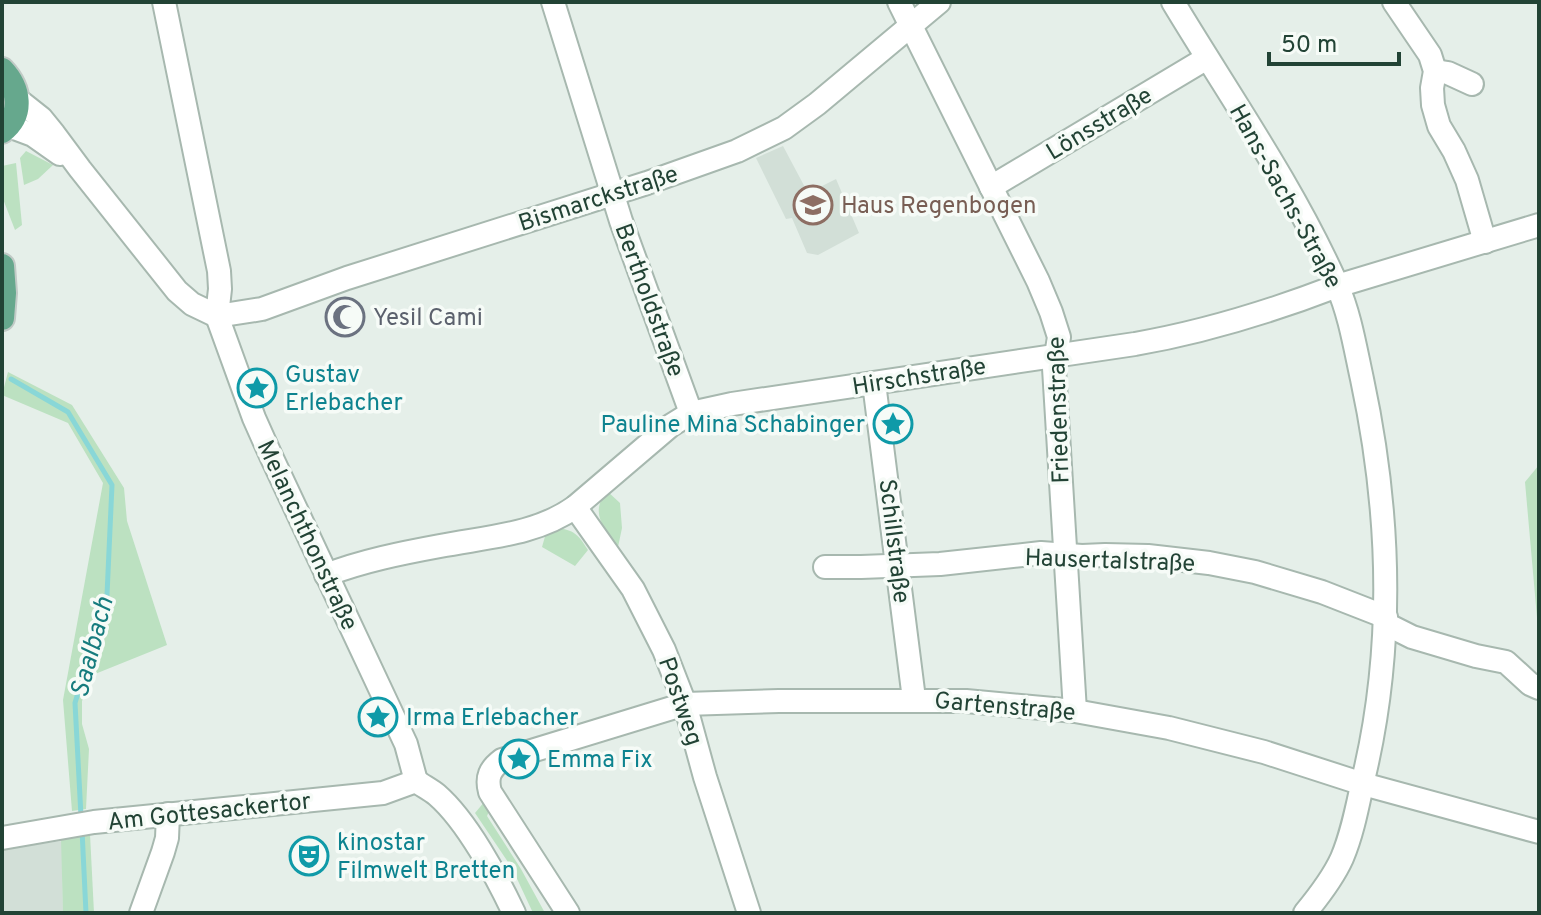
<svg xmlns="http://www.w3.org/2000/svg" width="1541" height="915" viewBox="0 0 1541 915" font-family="Overpass,sans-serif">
<rect width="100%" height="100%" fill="#e5efe9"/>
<g fill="#d2dfd7">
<path d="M 783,146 L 808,193 L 836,179 L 859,233 L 818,255 L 807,253 L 792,218 L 786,219 L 756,158 Z"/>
<path d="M 62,841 L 63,913 L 2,913 L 2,849 Z"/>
</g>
<g fill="#bce1c1">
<path d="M 26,151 L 53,165 L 38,179 L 24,185 L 20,158 Z"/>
<path d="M 16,163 L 22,225 L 15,230 L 3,199 L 2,166 Z"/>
<path d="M 8,372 L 72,405 L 124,488 L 127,521 L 167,645 L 95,674 L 82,701 L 82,724 L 89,749 L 86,809 L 72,811 L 63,700 L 103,483 L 68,423 L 2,395 Z"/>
<path d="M 1539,465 L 1539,640 L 1525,482 Z"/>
<path d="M 607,491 L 620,503 L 622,528 L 618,547 C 604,527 589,514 607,491 Z"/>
<path d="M 559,528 C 576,531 579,536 588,550 L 575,566 L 542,547 L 546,533 Z"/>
<path d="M 485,801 L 490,809 L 487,816 L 521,869 L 545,913 L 533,913 L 512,868 L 475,813 Z"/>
<path d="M 90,834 L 94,913 L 63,913 L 61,838 Z"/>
</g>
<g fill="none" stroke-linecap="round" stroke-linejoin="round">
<g stroke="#89d7d7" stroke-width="5">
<path d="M 11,379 L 68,412 L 112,485 L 107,595 L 75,703 L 81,816"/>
<path d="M 82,830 L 86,913"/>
</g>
<defs>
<g id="minor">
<path d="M 164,2 L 219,271 L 220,289 L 217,316 L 254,418 L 271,456 L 406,744 L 416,781"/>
<path d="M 553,2 L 621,221 L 691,413"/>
<path d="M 899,2 L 1038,281 L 1051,312 L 1059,337 L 1054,368 L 1075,711"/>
<path d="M 1173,2 C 1229,95 1293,186 1337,285 C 1350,315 1355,347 1362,379 C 1390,510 1395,645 1364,776 C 1358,803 1353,832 1342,858 C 1333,878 1319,896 1305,913"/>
<path d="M 1394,2 L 1430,55 L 1435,71 L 1432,88 L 1433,105 L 1439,126 L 1454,151 L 1467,180 L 1485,242"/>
<path d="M 1435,71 L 1448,73 L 1472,84"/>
<path d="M 17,99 L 41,118 L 54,134 L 80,169 L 177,291 L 192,304 L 217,316"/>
<path d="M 9,126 L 33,135 L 60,154"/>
<path d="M 991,187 L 1207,58"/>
<path d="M 217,316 L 262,309 L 347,278 L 647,183 L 737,151 L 784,128 L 817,104 L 939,2"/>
<path d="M 874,383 L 914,699"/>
<path d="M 575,507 L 633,589 L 664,650 L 685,704 L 705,777 L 749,913"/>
<path d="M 825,567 L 861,567 L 940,564 L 1041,553 L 1082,556 L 1105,555 L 1148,556 L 1209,563 L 1255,572 L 1322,592 L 1386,617"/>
<path d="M 326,575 C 362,561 402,553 440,546 C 486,537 536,535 575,507 L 670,426 L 691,413 L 732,404 L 1135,344 C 1204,332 1272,311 1337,286 L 1539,225"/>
<path d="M 1386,624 L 1412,637 L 1476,656 L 1506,662 L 1530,684 L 1539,688"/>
<path d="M 416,781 C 423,786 431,790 437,795 C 467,821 497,877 514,913"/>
<path d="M 2,838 L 94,822 L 383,793 L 416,781"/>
<path d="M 141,913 L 163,852 L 167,838 L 168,814"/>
<path d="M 568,913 L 490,792 C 486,777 490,769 502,760 L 685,704 L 779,701 L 966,701 L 1075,711 L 1169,728 L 1264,752 L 1363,784 L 1539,832"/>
</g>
<g id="major">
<path d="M 2,70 C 19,88 24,114 2,131"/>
<path d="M 2,266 L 4,293 L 2,318"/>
</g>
</defs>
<use href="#minor" stroke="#a7b8af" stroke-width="26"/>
<use href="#major" stroke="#c1cac6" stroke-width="28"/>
<use href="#minor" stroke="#fff" stroke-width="22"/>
<use href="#major" stroke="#66a88d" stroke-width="24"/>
</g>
<defs>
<symbol id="school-ring" viewBox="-11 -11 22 22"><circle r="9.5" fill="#f6fbf7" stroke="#8d6e63" stroke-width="1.5"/><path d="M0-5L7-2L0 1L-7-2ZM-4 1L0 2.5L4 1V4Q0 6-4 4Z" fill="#8d6e63"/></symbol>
<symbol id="mosque-ring" viewBox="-11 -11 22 22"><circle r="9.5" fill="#f6fbf7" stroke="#6b7280" stroke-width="1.5"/><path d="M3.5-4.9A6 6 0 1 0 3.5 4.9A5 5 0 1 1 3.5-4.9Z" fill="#6b7280"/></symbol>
<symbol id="sight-ring" viewBox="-11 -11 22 22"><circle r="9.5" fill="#f6fbf7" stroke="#0f9aa8" stroke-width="1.5"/><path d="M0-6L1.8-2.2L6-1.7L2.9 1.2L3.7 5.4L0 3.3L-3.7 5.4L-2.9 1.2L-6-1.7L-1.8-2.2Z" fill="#0f9aa8"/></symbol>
<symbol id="theatre-ring" viewBox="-11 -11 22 22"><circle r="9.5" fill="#f6fbf7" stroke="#0f9aa8" stroke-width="1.5"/><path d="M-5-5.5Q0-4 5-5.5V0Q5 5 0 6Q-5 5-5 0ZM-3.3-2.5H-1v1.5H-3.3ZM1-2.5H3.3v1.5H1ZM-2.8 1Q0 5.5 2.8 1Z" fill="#0f9aa8"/></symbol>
</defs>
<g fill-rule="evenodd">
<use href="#school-ring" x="791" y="183" width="44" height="44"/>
<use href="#mosque-ring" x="323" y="295" width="44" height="44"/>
<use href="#sight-ring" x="235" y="366" width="44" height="44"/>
<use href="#sight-ring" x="871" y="402" width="44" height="44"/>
<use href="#sight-ring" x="356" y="695" width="44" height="44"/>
<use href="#sight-ring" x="497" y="737" width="44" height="44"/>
<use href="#theatre-ring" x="287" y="834" width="44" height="44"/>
</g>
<g text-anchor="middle" stroke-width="7" stroke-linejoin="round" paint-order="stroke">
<g font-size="24" fill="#224335" stroke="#f6fbf7">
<text transform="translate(1099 123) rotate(-31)" y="8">Lönsstraße</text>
<text transform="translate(1286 196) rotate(61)" y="8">Hans-Sachs-Straße</text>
<text transform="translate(598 198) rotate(-18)" y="8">Bismarckstraße</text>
<text transform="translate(650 300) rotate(70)" y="8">Bertholdstraße</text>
<text transform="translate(919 376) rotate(-9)" y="8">Hirschstraße</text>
<text transform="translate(1058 410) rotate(-92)" y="8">Friedenstraße</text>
<text transform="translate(308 535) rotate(65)" y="8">Melanchthonstraße</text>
<text transform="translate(895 541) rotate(83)" y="8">Schillstraße</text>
<text transform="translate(1110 560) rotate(2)" y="8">Hausertalstraße</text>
<text transform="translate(681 701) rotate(71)" y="8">Postweg</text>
<text transform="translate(1005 706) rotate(5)" y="8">Gartenstraße</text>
<text transform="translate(209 811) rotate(-6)" y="8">Am Gottesackertor</text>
</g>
<g font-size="24" fill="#785e54" stroke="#f6fbf7" text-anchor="start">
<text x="841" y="213">Haus Regenbogen</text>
</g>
<g font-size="24" fill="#5b616d" stroke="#f6fbf7" text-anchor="start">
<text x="373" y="325">Yesil Cami</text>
</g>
<g font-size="24" fill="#0d838f" stroke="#f6fbf7" text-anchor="start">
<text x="285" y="382">Gustav<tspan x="285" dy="28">Erlebacher</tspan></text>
<text x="865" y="432" text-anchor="end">Pauline Mina Schabinger</text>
<text x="406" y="725">Irma Erlebacher</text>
<text x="547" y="767">Emma Fix</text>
<text x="337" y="850">kinostar<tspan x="337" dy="28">Filmwelt Bretten</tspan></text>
</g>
<g font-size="26" font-style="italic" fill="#167c7e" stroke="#f6fbf7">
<text transform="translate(91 647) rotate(-75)" y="9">Saalbach</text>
</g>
</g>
<rect width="1541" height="915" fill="none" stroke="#224335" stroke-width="8"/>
<path d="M1269 52v12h130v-12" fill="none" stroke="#224335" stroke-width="4"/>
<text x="1281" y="52" font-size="24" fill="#224335" stroke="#f6fbf7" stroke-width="6" paint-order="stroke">50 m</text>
</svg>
